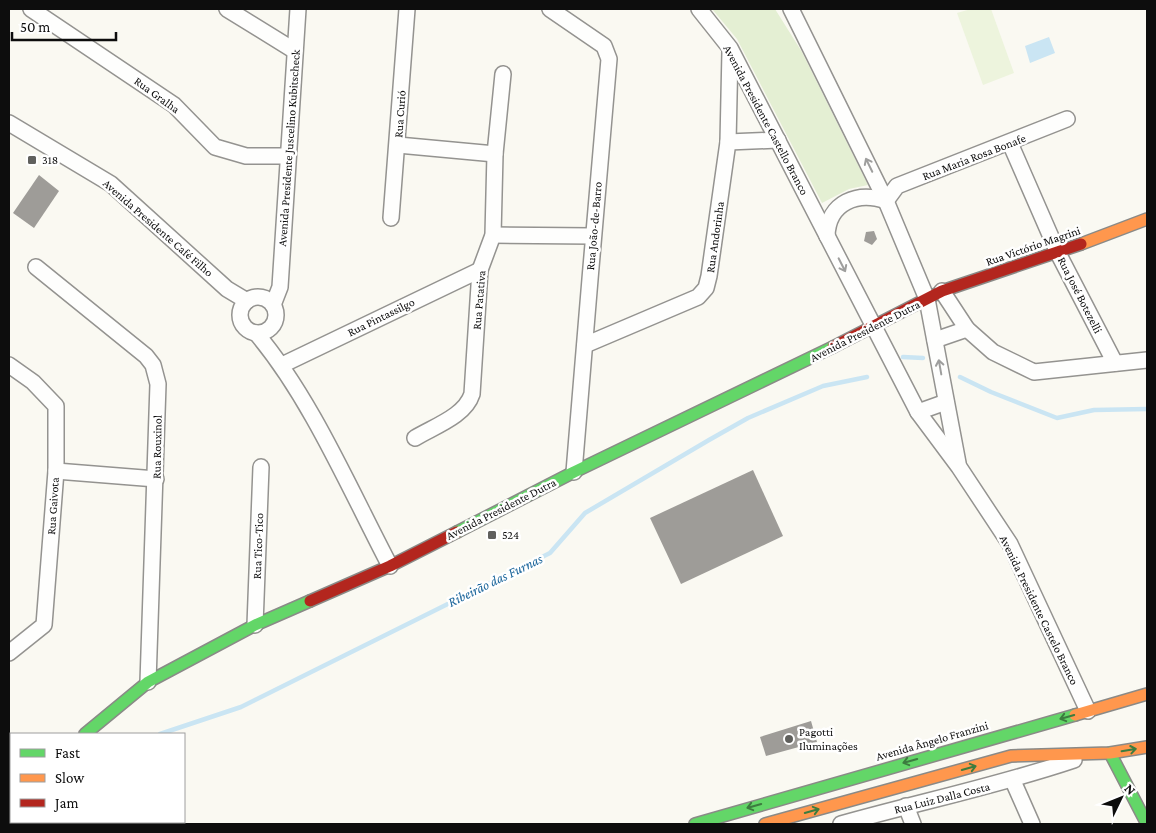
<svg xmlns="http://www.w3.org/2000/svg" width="1156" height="833" viewBox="0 0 1156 833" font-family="'Crimson Pro',serif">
<rect width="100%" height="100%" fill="#faf9f2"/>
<path fill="#e4efd3" d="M 712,9 L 775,9 L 802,52 L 868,185 L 849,189 L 822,203 L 737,39 Z"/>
<path fill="#edf4dd" d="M 971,9 L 991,9 L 1014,73 L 983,85 L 957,13 Z"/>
<path fill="#cae5f3" d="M 1049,37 L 1055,53 L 1030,63 L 1025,46 Z"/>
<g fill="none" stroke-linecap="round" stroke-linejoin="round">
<g stroke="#cae5f3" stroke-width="4.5">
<path d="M 903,357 L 923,358"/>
<path d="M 960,377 L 991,392 L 1057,418 L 1094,410 L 1147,409"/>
<path d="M 160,734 L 241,707 L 550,553 L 585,513 L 709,440 L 748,418 L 823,386 L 867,377"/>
<path d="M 39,824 L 42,822"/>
</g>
</g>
<g fill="#9e9c98">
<path d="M 39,175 L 59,191 L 34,228 L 13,213 Z"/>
<path d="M 874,231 L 877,239 L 872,245 L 864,241 L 866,232 Z"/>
<path d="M 753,470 L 783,536 L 681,584 L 650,518 Z"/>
<path d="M 811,721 L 817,742 L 766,756 L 760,737 Z"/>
</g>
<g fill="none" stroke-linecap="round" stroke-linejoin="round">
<defs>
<g id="street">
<path d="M 31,9 L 174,105 L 215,147 L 246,156 L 288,156"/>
<path d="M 227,9 L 295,51"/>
<path d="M 550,9 L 604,46 L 609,59 C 596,197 586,334 574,472"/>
<path d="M 699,9 L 730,48 L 918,412 L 959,467 L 1010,544 L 1088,711"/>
<path d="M 791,9 L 886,201 L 927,299 L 958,463"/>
<path d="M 9,123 L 111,184 L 227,289 L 247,301"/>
<path d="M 728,142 L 730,51"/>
<path d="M 1010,143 L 1058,253 L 1115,363"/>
<path d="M 398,145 L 495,154"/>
<path d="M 391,218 L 407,9"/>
<path d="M 493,235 L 592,236"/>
<path d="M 827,236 C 828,202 858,191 886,201 L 897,186 L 1067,119"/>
<path d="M 36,267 L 146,356 L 153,365 L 158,384 L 148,682"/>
<path d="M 942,291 L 967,329 L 993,352 L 1034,372 L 1147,360"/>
<circle cx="258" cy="315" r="18"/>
<path d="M 273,305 L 280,287 L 298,9"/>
<path d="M 256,333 C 311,398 350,490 390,566"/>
<path d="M 935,340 L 967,329"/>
<path d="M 585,345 L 698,297 L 706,288 L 709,276 L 728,142 L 778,140"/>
<path d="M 9,365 L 33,382 L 56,406 L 56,471 L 44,625 L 9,653"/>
<path d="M 282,365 L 480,270"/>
<path d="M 918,412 L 946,402"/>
<path d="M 415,438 C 435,426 465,416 472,394 L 480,270 L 493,235 L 495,154 L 503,74"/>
<path d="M 56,471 L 156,479"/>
<path d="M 255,625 L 261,467"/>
<path d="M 1013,781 L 1032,824"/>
<path d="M 9,799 L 11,797"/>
<path d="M 906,806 L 913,824"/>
<path d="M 841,824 C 919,802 997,786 1074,760"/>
</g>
<g id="fast">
<path d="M 457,532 L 574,472 L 833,347"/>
<path d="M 85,734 L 148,682 L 255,625 L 310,601"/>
<path d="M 1110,753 L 1147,824"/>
<path d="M 695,824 L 1075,715"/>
</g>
<g id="slow">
<path d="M 1081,244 L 1147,219"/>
<path d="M 1075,715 L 1147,694"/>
<path d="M 765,824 L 1011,756 L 1110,753 L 1147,747"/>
</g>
<g id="jam">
<path d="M 833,347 L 942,291 L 1081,244"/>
<path d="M 310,601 L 390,566 L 457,532"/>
</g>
</defs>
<use href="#street" stroke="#949390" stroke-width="18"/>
<use href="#fast" stroke="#8a8a87" stroke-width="14"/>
<use href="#slow" stroke="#8a8a87" stroke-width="14"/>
<use href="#jam" stroke="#8a8a87" stroke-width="14"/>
<use href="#street" stroke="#fefefd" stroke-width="15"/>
<use href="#fast" stroke="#63d668" stroke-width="11"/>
<use href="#slow" stroke="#ff974d" stroke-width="11"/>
<use href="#jam" stroke="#b3261e" stroke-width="11"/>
</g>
<defs><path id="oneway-shaft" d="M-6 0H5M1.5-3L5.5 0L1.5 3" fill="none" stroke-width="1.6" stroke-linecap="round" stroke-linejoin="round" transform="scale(1.25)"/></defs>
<g stroke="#9e9e9d">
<use href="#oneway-shaft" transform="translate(869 165) rotate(-116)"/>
<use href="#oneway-shaft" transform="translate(842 265) rotate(63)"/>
<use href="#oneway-shaft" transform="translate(940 367) rotate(-100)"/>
</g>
<g stroke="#3c7c3f">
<use href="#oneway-shaft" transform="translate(1067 717) rotate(164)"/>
<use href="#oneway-shaft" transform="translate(1129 750) rotate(-9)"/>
<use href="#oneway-shaft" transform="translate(910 761) rotate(164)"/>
<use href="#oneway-shaft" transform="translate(969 768) rotate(-16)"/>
<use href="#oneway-shaft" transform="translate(754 806) rotate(164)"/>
<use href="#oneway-shaft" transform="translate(812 811) rotate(-16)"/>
</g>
<g fill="#60605d" stroke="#fff" stroke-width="2">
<rect x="27" y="155" width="10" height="10" rx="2.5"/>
<rect x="487" y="530" width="10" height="10" rx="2.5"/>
<circle cx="789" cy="739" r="5"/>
</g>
<g text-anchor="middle" stroke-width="5" stroke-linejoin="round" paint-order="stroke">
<g font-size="12" fill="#0d0d0d" stroke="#fff">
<text transform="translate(157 95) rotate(36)" y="4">Rua Gralha</text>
<text transform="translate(400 114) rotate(-86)" y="4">Rua Curió</text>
<text transform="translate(766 120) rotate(62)" y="4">Avenida Presidente Castello Branco</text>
<text transform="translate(289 148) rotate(-86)" y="4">Avenida Presidente Juscelino Kubitscheck</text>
<text transform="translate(974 157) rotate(-21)" y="4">Rua Maria Rosa Bonafe</text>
<text transform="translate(594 226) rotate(-85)" y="4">Rua João-de-Barro</text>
<text transform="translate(158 228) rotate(41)" y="4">Avenida Presidente Café Filho</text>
<text transform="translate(715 237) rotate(-82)" y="4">Rua Andorinha</text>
<text transform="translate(1033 246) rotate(-19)" y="4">Rua Victório Magrini</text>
<text transform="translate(1080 295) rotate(63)" y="4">Rua José Botezelli</text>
<text transform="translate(479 300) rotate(-85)" y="4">Rua Patativa</text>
<text transform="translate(381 317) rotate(-26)" y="4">Rua Pintassilgo</text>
<text transform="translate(865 331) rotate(-27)" y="4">Avenida Presidente Dutra</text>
<text transform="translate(157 447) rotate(-89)" y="4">Rua Rouxinol</text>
<text transform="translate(53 506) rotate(-86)" y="4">Rua Gaivota</text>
<text transform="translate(501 509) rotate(-27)" y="4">Avenida Presidente Dutra</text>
<text transform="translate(258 546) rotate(-88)" y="4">Rua Tico-Tico</text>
<text transform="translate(1039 610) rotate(64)" y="4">Avenida Presidente Castelo Branco</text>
<text transform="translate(932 741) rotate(-16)" y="4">Avenida Ângelo Franzini</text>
<text transform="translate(942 798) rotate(-14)" y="4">Rua Luiz Dalla Costa</text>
</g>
<g font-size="12" fill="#0d0d0d" stroke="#fff" text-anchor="start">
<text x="42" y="164">318</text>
<text x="502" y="539">524</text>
<text x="799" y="736">Pagotti<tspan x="799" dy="14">Iluminações</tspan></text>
</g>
<g font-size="14" font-style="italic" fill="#1b659b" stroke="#fff">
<text transform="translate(495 580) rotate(-26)" y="5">Ribeirão das Furnas</text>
</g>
</g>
<rect width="1156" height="833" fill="none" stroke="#0d0d0d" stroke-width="20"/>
<rect x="10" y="733" width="175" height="90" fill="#ffffff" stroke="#9e9e9e"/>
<rect x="20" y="749" width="25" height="8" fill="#63d668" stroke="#9e9e9e"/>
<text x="55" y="758" font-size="15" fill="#0d0d0d">Fast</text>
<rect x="20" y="774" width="25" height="8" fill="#ff974d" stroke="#9e9e9e"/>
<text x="55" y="783" font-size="15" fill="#0d0d0d">Slow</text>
<rect x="20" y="799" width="25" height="8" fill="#b3261e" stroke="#9e9e9e"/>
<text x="55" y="808" font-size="15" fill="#0d0d0d">Jam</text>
<g transform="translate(1121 798) rotate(47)" stroke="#ffffff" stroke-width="4" paint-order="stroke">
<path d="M0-4L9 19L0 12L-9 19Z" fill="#0d0d0d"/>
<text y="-8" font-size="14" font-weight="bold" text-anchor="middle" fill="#0d0d0d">N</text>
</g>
<path d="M12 32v8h104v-8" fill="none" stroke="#0d0d0d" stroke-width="2.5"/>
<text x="20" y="32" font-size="15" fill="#0d0d0d" stroke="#ffffff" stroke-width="4" paint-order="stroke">50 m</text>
</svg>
